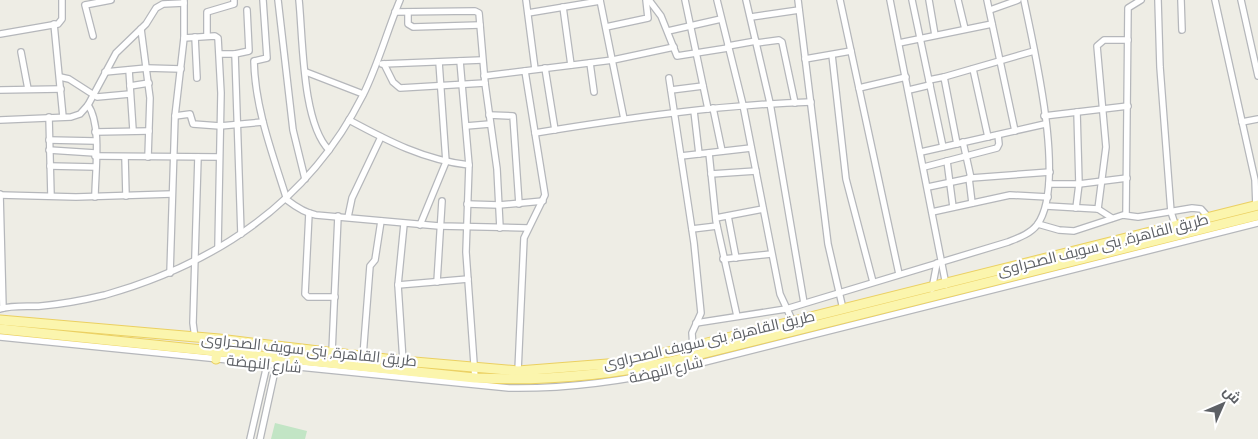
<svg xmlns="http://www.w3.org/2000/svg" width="1258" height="439" viewBox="0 0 1258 439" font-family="'Alegreya Sans',Cairo,sans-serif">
<rect width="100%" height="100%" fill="#eeede5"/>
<path fill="#c2e5c5" d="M 275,423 L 307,431 L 305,439 L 271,439 Z"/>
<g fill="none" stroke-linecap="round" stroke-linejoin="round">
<defs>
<g id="street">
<path d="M 184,0 L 184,38 L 215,36 L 218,38 L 221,93 L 218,247"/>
<path d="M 263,0 L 267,58 L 254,61 C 255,109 273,155 287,200 C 296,207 305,213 316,215 L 439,226 L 528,228"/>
<path d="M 278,0 L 293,130 L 305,179"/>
<path d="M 299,0 C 303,39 302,123 329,150"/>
<path d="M 526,0 L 535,69"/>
<path d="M 600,0 L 624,119"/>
<path d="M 649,0 L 661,16 L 677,56 L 728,48"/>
<path d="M 685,0 L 708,109"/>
<path d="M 717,0 L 743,105 L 780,294 L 793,322"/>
<path d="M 746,0 L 770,103 L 804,303"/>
<path d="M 798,0 L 828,244 L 843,309"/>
<path d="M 840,0 L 899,274"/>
<path d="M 890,0 L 946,285"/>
<path d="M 912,0 L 943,147"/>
<path d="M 929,0 L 935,35"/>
<path d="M 958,0 L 965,29"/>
<path d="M 987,0 L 1015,131"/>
<path d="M 1158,0 L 1160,67 L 1170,199 L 1171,212 L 1176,227"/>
<path d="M 1181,0 L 1182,30"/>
<path d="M 1215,0 L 1255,180 L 1256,206"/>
<path d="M 1241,0 L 1258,76"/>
<path d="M 563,7 L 571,65"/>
<path d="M 990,10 L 1018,0"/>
<path d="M 395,12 L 475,11 L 479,13 L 485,83 L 497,169 L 500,228"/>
<path d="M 408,12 L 408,24 L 413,27 L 480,25"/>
<path d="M 528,13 L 600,1"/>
<path d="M 751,17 L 799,10"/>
<path d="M 54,24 L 63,117"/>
<path d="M 606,27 L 648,18 L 646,0"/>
<path d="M 141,29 L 150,98 L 148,157"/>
<path d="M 668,31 L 721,19"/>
<path d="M 0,34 L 58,24 L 62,19 L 62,0"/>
<path d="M 93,36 L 85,5 L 111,0"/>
<path d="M 207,36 L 207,12 L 234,4 L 234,0"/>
<path d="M 195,37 L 197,78"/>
<path d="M 757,43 L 779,40 L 782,42 L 795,103"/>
<path d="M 899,43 L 992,24"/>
<path d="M 728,46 L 756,41"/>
<path d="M 21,52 L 28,89"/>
<path d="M 220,54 L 235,54 L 241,234"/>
<path d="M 235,54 L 249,51 L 247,10"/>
<path d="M 832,55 L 846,179 L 873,282"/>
<path d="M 805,59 L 851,51"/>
<path d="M 460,61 L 469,165"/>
<path d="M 590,63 L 594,92"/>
<path d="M 382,64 L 482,60"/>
<path d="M 384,64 L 393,82 L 400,88 L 485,83"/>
<path d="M 545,68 L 555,130"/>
<path d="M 973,69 L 988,137"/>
<path d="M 129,70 L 133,130"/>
<path d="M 105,72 L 147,68 L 181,69"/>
<path d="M 306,72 L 363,94"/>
<path d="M 484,76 L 613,60 L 674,47"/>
<path d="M 60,77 L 69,79 L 97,97 L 130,94"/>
<path d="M 944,77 L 1034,51"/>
<path d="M 669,78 L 694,243 L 701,313 L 692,333 L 693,347"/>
<path d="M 929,80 L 944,77 L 957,144"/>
<path d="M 130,86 L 149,83"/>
<path d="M 859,88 L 906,77"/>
<path d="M 0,90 L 61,89"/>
<path d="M 671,90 L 703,86"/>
<path d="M 909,90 L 930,85"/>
<path d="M 88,105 C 102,125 95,173 95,197"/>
<path d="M 713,108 L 722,151"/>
<path d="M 694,111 L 699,154"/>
<path d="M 489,115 L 513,116 L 519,204"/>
<path d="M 175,116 L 190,114 L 193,124 L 220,126 L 263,122"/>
<path d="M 1044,116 L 1128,106"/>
<path d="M 49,117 L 51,196"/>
<path d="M 0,120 L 71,117 L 80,114 L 88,105 L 116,53 L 146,24 L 156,8 L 163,4 L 184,3"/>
<path d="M 349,120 C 388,141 424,160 469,165 L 466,252 L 475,378"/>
<path d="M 1242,122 L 1258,119"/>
<path d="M 466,126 L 490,124"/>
<path d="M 95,132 L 149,131"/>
<path d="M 535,133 C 627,118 718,105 811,102"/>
<path d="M 49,140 L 95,141"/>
<path d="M 963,142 L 971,178"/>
<path d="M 49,150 L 95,153"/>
<path d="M 921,152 L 1045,124"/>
<path d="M 709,153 L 716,221 L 737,316"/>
<path d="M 95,156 L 219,157"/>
<path d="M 681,156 L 751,148"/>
<path d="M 125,157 L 126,196"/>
<path d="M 947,161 L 953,207"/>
<path d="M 50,166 L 95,167"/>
<path d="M 924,167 L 997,148 L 999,144 L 998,135"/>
<path d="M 711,174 L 756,171"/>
<path d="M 969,178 L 972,203"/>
<path d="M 1049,184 L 1079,184 L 1127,178"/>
<path d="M 928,187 L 971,178 L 1050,172"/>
<path d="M 0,194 L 3,308"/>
<path d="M 0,195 L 76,197 L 172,194"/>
<path d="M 467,204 L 499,205 L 543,201"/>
<path d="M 1046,206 L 1098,209 L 1112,218"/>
<path d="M 1076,208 L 1079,184 L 1077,112"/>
<path d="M 1098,209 L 1106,147 L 1097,46 L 1104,40 L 1128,40"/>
<path d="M 932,212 L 1010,195 L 1048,197"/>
<path d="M 309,213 L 305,294 L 308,297 L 335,297"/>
<path d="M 1126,214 L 1128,8 L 1141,0"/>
<path d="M 728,216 L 736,258"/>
<path d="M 348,217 L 352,198 L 381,137"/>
<path d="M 716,218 L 763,209"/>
<path d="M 1038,224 L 1059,230 L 1074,231 L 1123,215 L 1138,217 L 1192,208 L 1201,209 L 1209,218"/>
<path d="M 420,225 L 446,162 L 439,62"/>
<path d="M 692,229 L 717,226"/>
<path d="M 723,259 L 771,254"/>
<path d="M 170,273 L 175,116 L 184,38"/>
<path d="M 437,282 L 442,201"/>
<path d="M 398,285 L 468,279"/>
<path d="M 932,289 L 937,263"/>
<path d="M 0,309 C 12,305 28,307 41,306 C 63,304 84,300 105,295 C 218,263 309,202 363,95 C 378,65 387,31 400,0"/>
<path d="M 696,323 L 786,309 L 1008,242 C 1018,238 1030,234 1037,225 C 1067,185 1034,49 1024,0"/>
<path d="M 0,337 L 509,388 C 568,389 624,381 681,368 L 1258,223"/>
<path d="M 195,338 L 193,323 L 198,157"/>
<path d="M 332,352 L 338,216"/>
<path d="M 363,356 L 370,266 L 375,260 L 381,221"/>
<path d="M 403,361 L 398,285 L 404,224"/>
<path d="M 518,371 L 524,238 L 545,195 L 525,71"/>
<path d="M 250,439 L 267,365"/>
<path d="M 260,439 L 276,366"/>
</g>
<g id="primary">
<path d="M 0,320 L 219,339 L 403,361 L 518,371 L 620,363 L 703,344 L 1258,205"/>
<path d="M 0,329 L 475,378 C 541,381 604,376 669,362 L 1258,215"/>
<path d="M 216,359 L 218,345"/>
</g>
</defs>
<use href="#street" stroke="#b5b7bb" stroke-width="8"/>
<use href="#primary" stroke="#ebd061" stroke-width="11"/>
<use href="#street" stroke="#fff" stroke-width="5.5"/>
<use href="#primary" stroke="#fbf5ad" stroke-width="9"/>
</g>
<g text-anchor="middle" stroke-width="4.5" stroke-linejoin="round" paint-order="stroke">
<g font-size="15" fill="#5d6065" stroke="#fff">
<text transform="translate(1103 245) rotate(-14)" y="5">طريق القاهرة, بنى سويف الصحراوى</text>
<text transform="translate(709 340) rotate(-13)" y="5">طريق القاهرة, بنى سويف الصحراوى</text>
<text transform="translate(309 350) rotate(6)" y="5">طريق القاهرة, بنى سويف الصحراوى</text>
<text transform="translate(264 364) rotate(6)" y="5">شارع النهضة</text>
<text transform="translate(666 370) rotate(-13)" y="5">شارع النهضة</text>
</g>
</g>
<g transform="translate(1223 404) rotate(45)" stroke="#ffffff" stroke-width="4" paint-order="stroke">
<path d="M0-4L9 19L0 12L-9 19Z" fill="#5d6065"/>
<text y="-8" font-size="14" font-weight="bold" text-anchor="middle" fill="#5d6065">ش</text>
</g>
</svg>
